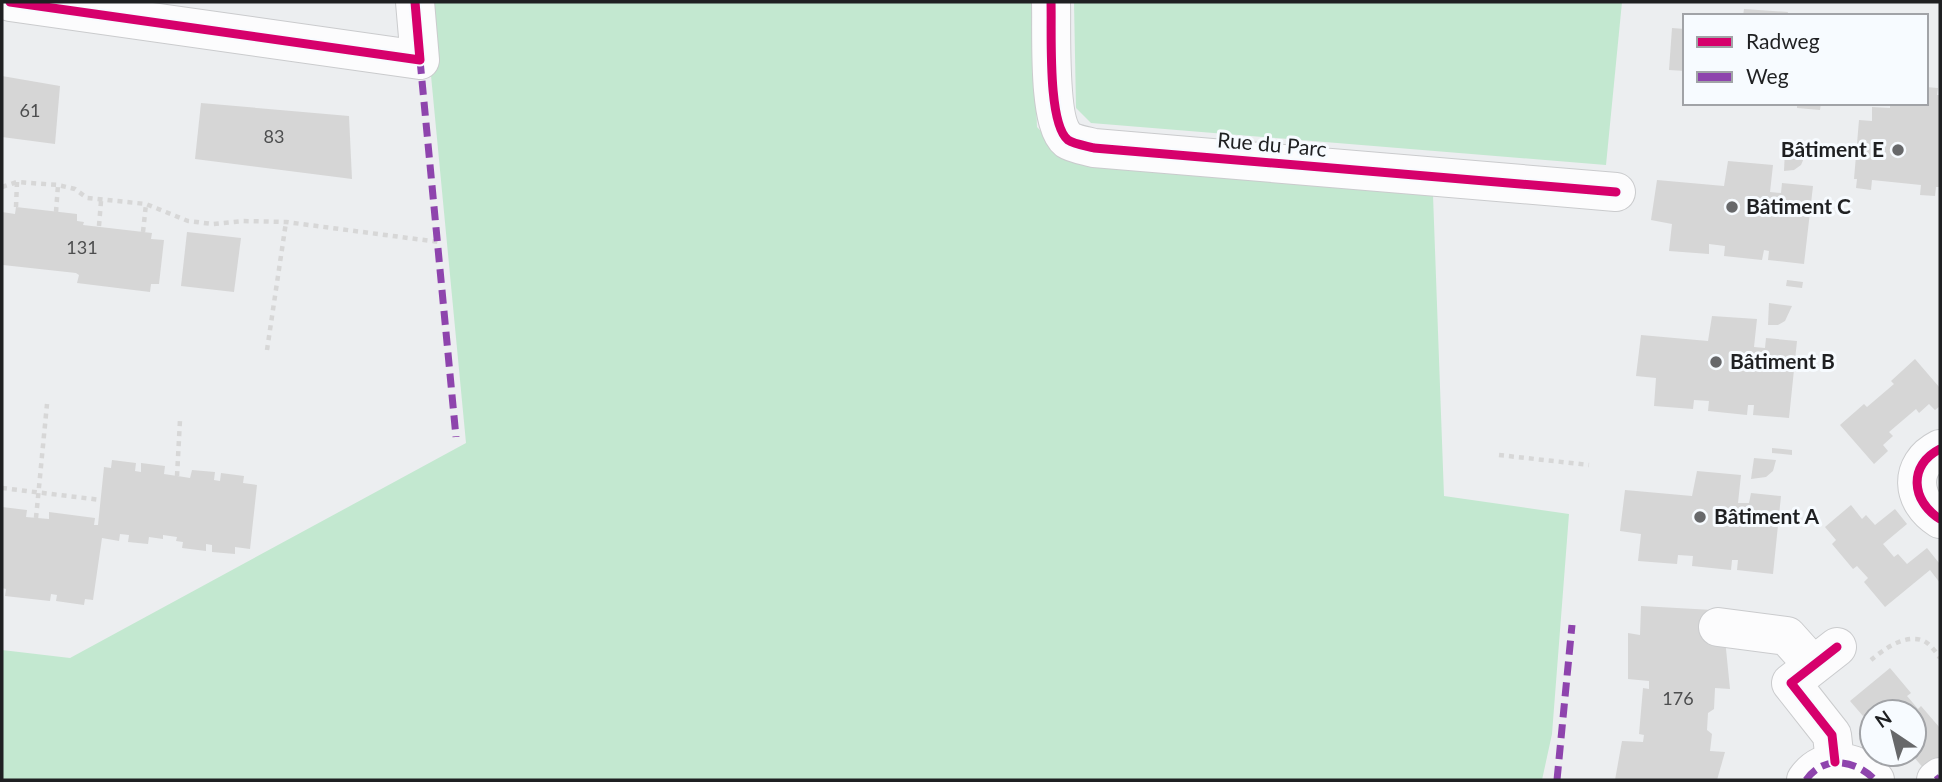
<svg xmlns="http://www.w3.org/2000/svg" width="1942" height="782" viewBox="0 0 1942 782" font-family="Lato,sans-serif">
<rect width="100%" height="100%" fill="#eceef0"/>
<g fill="#c3e8d0">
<path d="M 424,2 L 1032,2 L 1037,127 L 1070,162 L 1433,195 L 1444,496 L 1569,514 L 1552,734 L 1542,780 L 2,780 L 2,650 L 70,658 L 466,443 Z"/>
<path d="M 1074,2 L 1622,2 L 1606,165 L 1091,123 L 1076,108 Z"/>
</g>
<g fill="#d6d6d6">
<path d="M 1744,9 L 1788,12 L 1787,16 L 1743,16 Z"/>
<path d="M 1672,28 L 1685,29 L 1685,71 L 1669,70 Z"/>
<path d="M 2,76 L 60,86 L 55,144 L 2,137 Z"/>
<path d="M 1926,87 L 1938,88 L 1937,95 L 1940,95 L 1940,187 L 1936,187 L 1935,196 L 1920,195 L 1921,185 L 1872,180 L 1871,190 L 1856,188 L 1857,179 L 1854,179 L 1859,120 L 1872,121 L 1872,107 L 1890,108 L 1890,103 L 1926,103 Z"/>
<path d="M 201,103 L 349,116 L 352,179 L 195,159 Z"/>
<path d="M 1797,103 L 1821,103 L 1820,110 L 1797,108 Z"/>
<path d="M 1785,149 L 1807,151 L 1801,165 L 1794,170 L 1784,171 Z"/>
<path d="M 1728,161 L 1773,165 L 1770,192 L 1781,193 L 1782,183 L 1813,186 L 1804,264 L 1768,260 L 1769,251 L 1764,250 L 1762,260 L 1724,256 L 1725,246 L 1709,244 L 1709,254 L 1669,251 L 1672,224 L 1651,220 L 1657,180 L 1724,186 Z"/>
<path d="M 16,207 L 77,214 L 77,221 L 84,222 L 83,225 L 152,233 L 151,239 L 164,240 L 159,284 L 151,284 L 150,292 L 77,283 L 79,275 L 76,273 L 3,265 L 2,212 L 15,214 Z"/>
<path d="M 187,232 L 241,238 L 234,292 L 181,286 Z"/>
<path d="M 1787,280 L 1803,282 L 1802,288 L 1786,286 Z"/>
<path d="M 1769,303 L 1792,306 L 1785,321 L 1778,325 L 1768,325 Z"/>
<path d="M 1712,316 L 1757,319 L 1754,347 L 1765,348 L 1766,338 L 1797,341 L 1789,418 L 1753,415 L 1754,405 L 1748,405 L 1747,415 L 1708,411 L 1709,401 L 1694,400 L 1693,409 L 1654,406 L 1656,378 L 1636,376 L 1641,335 L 1708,341 Z"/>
<path d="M 1915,359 L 1940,388 L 1940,406 L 1935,410 L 1929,404 L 1919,413 L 1916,409 L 1889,432 L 1893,436 L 1883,445 L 1888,451 L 1874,464 L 1840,425 L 1864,404 L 1867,407 L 1894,384 L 1891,381 Z"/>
<path d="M 1772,448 L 1792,450 L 1792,455 L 1772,453 Z"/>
<path d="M 1754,458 L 1776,460 L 1773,471 L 1766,477 L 1751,479 Z"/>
<path d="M 112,460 L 136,463 L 135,471 L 141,472 L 141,463 L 165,466 L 164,474 L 184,477 L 190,478 L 192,470 L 215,472 L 214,480 L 220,481 L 221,473 L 244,476 L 243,483 L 257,485 L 250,549 L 235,547 L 235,554 L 212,552 L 212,545 L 206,544 L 206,551 L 182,548 L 183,542 L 176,541 L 177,537 L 163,535 L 163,539 L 149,537 L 148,544 L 128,542 L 129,535 L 120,534 L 119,541 L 102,538 L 93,600 L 85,599 L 84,605 L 56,601 L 57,595 L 51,594 L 50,601 L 5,596 L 6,589 L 2,588 L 2,507 L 27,510 L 26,517 L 49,519 L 49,512 L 95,518 L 94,525 L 98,525 L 104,467 L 111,468 Z"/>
<path d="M 1697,471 L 1741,475 L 1738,503 L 1749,503 L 1751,493 L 1781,496 L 1773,574 L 1737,570 L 1738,560 L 1732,560 L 1731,570 L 1692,566 L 1693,556 L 1678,555 L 1677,564 L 1638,561 L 1641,534 L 1620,531 L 1625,490 L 1692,496 Z"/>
<path d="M 1851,505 L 1862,519 L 1866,515 L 1875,525 L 1895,509 L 1907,524 L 1883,544 L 1894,557 L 1898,554 L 1907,564 L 1927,548 L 1939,563 L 1940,562 L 1940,583 L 1930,570 L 1885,607 L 1864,582 L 1868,578 L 1857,566 L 1853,569 L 1832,544 L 1836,540 L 1825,527 Z"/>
<path d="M 1641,606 L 1713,610 L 1725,639 L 1730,689 L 1715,688 L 1714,709 L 1708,713 L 1707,730 L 1712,734 L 1710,751 L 1725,752 L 1717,780 L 1615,780 L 1622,741 L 1643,742 L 1644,735 L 1639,734 L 1643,688 L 1649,689 L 1649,681 L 1628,679 L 1628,633 L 1640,635 Z"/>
<path d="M 1890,668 L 1911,693 L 1907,696 L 1918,709 L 1921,706 L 1940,728 L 1940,758 L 1925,770 L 1913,756 L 1909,759 L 1905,754 L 1914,754 L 1914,712 L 1872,712 L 1872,717 L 1868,712 L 1863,716 L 1850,701 Z"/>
</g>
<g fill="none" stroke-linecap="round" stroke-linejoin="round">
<defs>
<g id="minor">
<path d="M 10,2 L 420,60 L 415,2"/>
<path d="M 1051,2 C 1052,30 1047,123 1068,140 C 1074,144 1087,146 1094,148 L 1616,192"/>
<path d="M 1940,449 C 1908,465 1911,501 1940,519"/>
<path d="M 1718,627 L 1787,636 L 1813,665"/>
<path d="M 1835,762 L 1832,735 L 1791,683 L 1837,647"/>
<path d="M 1806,780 C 1824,754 1856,760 1875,780"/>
<path d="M 1936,780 L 1940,777"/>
</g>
</defs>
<use href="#minor" stroke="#cacbcd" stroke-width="40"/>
<g stroke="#d7d7d7" stroke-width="4.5" stroke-dasharray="5 5" stroke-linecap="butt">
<path d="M 2,187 L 17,182 L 58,185 L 75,189 L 87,198 L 146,204 L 188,221 L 213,224 L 243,221 L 286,222 L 439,242"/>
<path d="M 16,207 L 17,182"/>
<path d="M 56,212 L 58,185"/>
<path d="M 99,226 L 101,201"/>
<path d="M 143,232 L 146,204"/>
<path d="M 267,350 L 286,222"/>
<path d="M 1499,455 L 1589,465"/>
<path d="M 177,476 L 180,420"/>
<path d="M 2,488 L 101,500"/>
<path d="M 36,518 L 47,404"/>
<path d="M 1871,660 C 1884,649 1906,633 1924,641 C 1930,644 1936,652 1940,658"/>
</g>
<use href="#minor" stroke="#fcfcfd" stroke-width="38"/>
<g stroke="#8e44ad" stroke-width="7" stroke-dasharray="14 7" stroke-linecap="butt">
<path d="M 420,60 L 456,437"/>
<path d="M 1557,780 L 1572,625"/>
<path d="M 1806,780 C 1824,754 1856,760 1875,780"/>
<path d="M 1936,780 L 1940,777"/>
</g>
<defs>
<g id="cycleway">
<path d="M 10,2 L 420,60 L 415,2"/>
<path d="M 1051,2 C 1052,30 1047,123 1068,140 C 1074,144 1087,146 1094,148 L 1616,192"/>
<path d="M 1940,449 C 1908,465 1911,501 1940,519"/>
<path d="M 1835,762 L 1832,735 L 1791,683 L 1837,647"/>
</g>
</defs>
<use href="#cycleway" stroke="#f7fbff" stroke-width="13"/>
<use href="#cycleway" stroke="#d6006c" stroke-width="9"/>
</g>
<g fill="#67686a" stroke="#f7fbff" stroke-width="2.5">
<circle cx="1898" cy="150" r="7"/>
<circle cx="1732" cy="207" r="7"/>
<circle cx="1716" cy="362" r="7"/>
<circle cx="1700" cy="517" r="7"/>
</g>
<g text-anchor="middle" stroke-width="6" stroke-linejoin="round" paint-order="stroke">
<g font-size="18" fill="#4d4e4f">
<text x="30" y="117">61</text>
<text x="274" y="143">83</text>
<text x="82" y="254">131</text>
<text x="1678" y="705">176</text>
</g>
<g font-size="21" fill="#1f2022" stroke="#f7fbff">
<text transform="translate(1272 145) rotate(5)" y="7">Rue du Parc</text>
</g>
<g font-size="21" font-weight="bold" fill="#1f2022" stroke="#f7fbff" text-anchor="start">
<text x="1884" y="157" text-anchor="end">Bâtiment E</text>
<text x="1746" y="214">Bâtiment C</text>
<text x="1730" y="369">Bâtiment B</text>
<text x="1714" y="524">Bâtiment A</text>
</g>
</g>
<rect width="1942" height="782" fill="none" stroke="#1f2022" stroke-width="7"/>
<rect x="1683" y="14" width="245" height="91" fill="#f7fbff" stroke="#a1a3a7" stroke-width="2"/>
<rect x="1697" y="37" width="35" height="10" fill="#d6006c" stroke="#a1a3a7" stroke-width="2"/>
<text x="1746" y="49" font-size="21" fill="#1f2022">Radweg</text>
<rect x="1697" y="72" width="35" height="10" fill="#8e44ad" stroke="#a1a3a7" stroke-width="2"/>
<text x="1746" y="84" font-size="21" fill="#1f2022">Weg</text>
<g transform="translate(1893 733) rotate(325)"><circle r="33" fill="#f7fbff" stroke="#a1a3a7" stroke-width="2"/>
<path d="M0-5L12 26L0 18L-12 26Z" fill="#67686a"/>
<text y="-10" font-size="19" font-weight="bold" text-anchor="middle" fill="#1f2022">N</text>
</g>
</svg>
